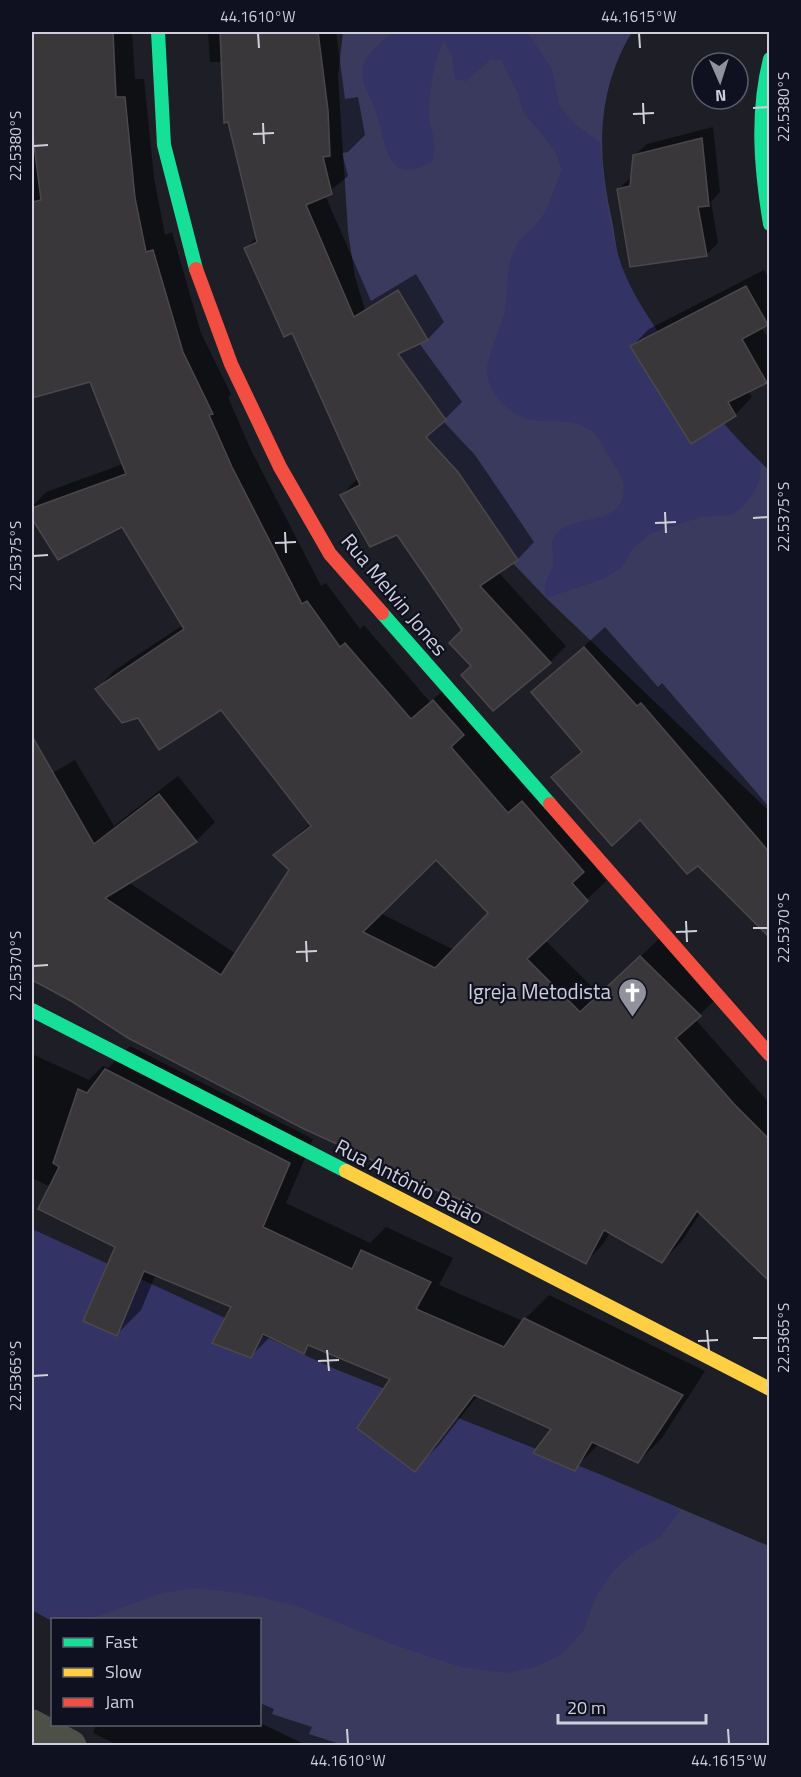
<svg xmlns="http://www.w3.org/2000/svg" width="801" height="1777" viewBox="0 0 801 1777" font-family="'Titillium Web',sans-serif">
<rect width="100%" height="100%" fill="#1d1e26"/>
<g fill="#393a5d">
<path d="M 343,32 L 632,32 C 596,92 597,154 612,220 C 615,235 616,251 621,265 C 630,290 646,314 661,336 C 695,389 723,428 769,470 L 769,811 L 546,598 L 469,517 L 385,375 L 355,277 L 348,232 L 338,76 Z"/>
<path d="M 32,1229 L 337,1370 L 599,1474 L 769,1546 L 769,1745 L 306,1745 L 260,1723 L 260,1620 L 52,1621 L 32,1610 Z"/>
</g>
<g fill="#333365">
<path d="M 393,32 L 527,32 L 552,69 L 559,106 L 577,126 L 600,142 C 603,181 608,228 621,264 C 630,290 646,314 661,337 C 691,383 720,425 761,462 L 759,481 L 754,492 L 743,507 L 731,515 L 701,517 L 651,533 L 633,548 L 622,567 L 603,579 L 546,598 C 542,577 550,581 553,564 C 555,555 549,546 554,537 C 570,511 622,530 624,489 C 624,478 616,468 611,460 C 605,451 600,436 590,430 C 561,410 529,437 499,399 C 492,391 487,381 487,370 C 488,349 502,330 505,309 C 509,290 505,269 514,251 C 520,235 537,227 545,212 C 552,199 556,183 562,170 L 556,152 L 522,110 L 518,93 L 501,60 L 491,59 L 466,81 L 455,79 L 452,55 L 444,41 C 433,63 430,86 429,111 C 429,131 439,142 432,162 C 385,186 388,147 377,115 C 372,97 357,81 365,62 C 370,50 384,40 393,32 Z"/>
<path d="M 32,1229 L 337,1370 L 599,1474 L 681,1510 L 659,1538 L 637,1550 L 614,1570 L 597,1594 L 583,1631 L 562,1654 L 535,1667 L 507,1673 L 461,1667 L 389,1643 L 294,1605 L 240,1593 L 198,1588 L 162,1593 L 90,1619 L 52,1620 L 32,1610 Z"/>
</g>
<g fill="#0007" fill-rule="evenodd">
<path d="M 32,32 L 132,32 L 135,79 L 144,79 L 154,178 L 165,235 L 172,232 L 201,333 L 231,394 L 228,397 L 250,448 L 321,586 L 326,583 L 360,629 L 364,625 L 430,702 L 453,682 L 606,881 L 545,940 L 600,995 L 660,938 L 718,997 L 695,1019 L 770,1104 L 770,1280 L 701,1212 L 681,1242 L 662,1261 L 610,1232 L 604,1243 L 586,1262 L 470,1202 L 385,1164 L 32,978 L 32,785 L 75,760 L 114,826 L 178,776 L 215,822 L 196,841 L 128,882 L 236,954 L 291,870 L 275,855 L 311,823 L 222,708 L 139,716 L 97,689 L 115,670 L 183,625 L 122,525 L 59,558 L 32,516 L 32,507 L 46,492 L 123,464 L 91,380 L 32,397 ZM 436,858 L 491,913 L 454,950 L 380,913 Z"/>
<path d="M 208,32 L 336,32 L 345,99 L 358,97 L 365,135 L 348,152 L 342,153 L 348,176 L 325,195 L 371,301 L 416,274 L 444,322 L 428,339 L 419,343 L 462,402 L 443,421 L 475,455 L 534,542 L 518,559 L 498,572 L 566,646 L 550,662 L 472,666 L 464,630 L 398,533 L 342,495 L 358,478 L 293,331 L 246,248 L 257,237 L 223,62 L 210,62 Z"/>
<path d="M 640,32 L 712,32 L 640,34 Z"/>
<path d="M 713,127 L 720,192 L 711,202 L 718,243 L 706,255 L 619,189 L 631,177 L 634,156 L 647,144 Z"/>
<path d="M 764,270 L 770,281 L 770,321 L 761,327 L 770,341 L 770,378 L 748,391 L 752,397 L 735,415 L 632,346 L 649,329 Z"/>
<path d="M 605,627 L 658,687 L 662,683 L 770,808 L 770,936 L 698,864 L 640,818 L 553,777 L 582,750 L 534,692 Z"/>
<path d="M 130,1046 L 313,1139 L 286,1203 L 370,1243 L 386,1227 L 453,1258 L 439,1285 L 523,1321 L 549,1295 L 705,1371 L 662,1438 L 638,1462 L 599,1444 L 574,1469 L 553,1429 L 478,1395 L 438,1446 L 414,1470 L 392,1378 L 311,1344 L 304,1352 L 271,1336 L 251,1356 L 233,1307 L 156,1274 L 141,1310 L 117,1334 L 117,1246 L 51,1187 L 32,1178 L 32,1054 L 89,1080 L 103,1066 L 108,1068 Z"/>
<path d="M 260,1703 L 274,1709 L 272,1714 L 312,1727 L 309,1734 L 346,1746 L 120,1746 L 93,1733 L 96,1725 L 94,1724 L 260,1724 Z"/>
</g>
<g fill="#3a373a" stroke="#4b474a" stroke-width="1.5" fill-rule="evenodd">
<path d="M 32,32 L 113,32 L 116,97 L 125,97 L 135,198 L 146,252 L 153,250 L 183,352 L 213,414 L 209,415 L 232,467 L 302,604 L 307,601 L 340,647 L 345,643 L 411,719 L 433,700 L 464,735 L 451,747 L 508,813 L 522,801 L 584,872 L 572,883 L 588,901 L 527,959 L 580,1012 L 640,956 L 701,1016 L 676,1038 L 734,1104 L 770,1140 L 770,1282 L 697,1211 L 662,1263 L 604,1230 L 586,1264 L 469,1203 L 381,1168 L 383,1165 L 304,1129 L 128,1038 L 71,1001 L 32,980 L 32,736 L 94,844 L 159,794 L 197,842 L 105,898 L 221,975 L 289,870 L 273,855 L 311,826 L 221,710 L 159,750 L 138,718 L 122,723 L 95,689 L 184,629 L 122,527 L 58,560 L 32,519 L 32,508 L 126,474 L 90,382 L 32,398 L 32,202 L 41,200 L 32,129 ZM 436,860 L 488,913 L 435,968 L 363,932 Z"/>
<path d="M 220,32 L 318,32 L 328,110 L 330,156 L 323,157 L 332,194 L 306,205 L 354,317 L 398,290 L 428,340 L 398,354 L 446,420 L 426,437 L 458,472 L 518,560 L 480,586 L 551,663 L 493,711 L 461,675 L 471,666 L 449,643 L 462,630 L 397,535 L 370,547 L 340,495 L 360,485 L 292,333 L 284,337 L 244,248 L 257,242 L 228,122 L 224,123 Z"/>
<path d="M 702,138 L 709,206 L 698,207 L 707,256 L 630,267 L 617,189 L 630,186 L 633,155 Z"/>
<path d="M 746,286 L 768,325 L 742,339 L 767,383 L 728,402 L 736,416 L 691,444 L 630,346 Z"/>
<path d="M 584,647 L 637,706 L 641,703 L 770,853 L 770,938 L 698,866 L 687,874 L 640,820 L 612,846 L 551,777 L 582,752 L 531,692 Z"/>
<path d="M 105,1069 L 290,1163 L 263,1227 L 352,1269 L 361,1250 L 431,1282 L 416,1309 L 504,1347 L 524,1318 L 683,1395 L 638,1463 L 592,1442 L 575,1471 L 533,1453 L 551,1429 L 474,1395 L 415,1472 L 357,1428 L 390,1379 L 308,1345 L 304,1354 L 263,1334 L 251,1358 L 212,1343 L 231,1307 L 144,1271 L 117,1336 L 83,1321 L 115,1247 L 38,1209 L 59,1167 L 53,1163 L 78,1089 L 87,1093 Z"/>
</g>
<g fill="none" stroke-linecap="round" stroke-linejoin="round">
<path stroke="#4c5046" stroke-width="33" d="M 32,1726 L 70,1746"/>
<g stroke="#16e098" stroke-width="14">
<path d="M 158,32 L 164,145 L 196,269"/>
<path d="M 770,59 C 756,114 761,169 770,224"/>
<path d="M 382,613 L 550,804"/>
<path d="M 32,1010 L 346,1171"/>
</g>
<path stroke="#ffcf43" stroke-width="14" d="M 346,1171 L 770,1389"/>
<g stroke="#f24e42" stroke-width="14">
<path d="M 196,269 L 231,364 L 280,467 L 330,554 L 382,613"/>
<path d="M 550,804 L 770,1055"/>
</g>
</g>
<path fill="none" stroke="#cfd0db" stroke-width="2" d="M 258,33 L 259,48M 639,33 L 640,48M 643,103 L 644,124M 753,108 L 768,107M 633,114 L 654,113M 263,123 L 264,144M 253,134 L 274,133M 33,146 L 48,145M 665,512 L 666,533M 753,518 L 768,517M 655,523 L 676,522M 285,532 L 286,553M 275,543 L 296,542M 33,556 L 48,555M 686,921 L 687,942M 753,928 L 768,928M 676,932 L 697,931M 306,941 L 307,962M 296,952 L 317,951M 33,966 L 48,965M 707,1330 L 709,1351M 753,1338 L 768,1338M 698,1341 L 718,1340M 327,1350 L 329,1371M 318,1361 L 339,1360M 33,1376 L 48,1375M 347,1729 L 348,1744M 728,1729 L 729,1744"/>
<defs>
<symbol id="church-pin" viewBox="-11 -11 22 30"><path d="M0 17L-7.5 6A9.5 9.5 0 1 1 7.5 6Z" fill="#91929c" stroke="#101120"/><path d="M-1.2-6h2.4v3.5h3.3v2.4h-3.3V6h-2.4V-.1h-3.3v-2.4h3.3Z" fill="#fff"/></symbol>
</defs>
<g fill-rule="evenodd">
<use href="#church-pin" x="616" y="976" width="33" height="45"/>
</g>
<g text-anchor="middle" stroke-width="4.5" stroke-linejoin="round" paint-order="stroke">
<g font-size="21" fill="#cfd0db" stroke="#101120">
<text transform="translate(394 595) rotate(50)" y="7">Rua Melvin Jones</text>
<text transform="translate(409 1182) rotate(27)" y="7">Rua Antônio Baião</text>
</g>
<g font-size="21" fill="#cfd0db" stroke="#101120" text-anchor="end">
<text x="611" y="999">Igreja Metodista</text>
</g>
</g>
<rect width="801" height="1777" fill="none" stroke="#101120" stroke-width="66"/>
<rect x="51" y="1618" width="210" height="108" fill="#101120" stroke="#5c5d6b" stroke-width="1.5"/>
<rect x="63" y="1638" width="30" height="9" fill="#16e098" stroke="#5c5d6b" stroke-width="1.5"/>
<text x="105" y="1648" font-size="18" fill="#cfd0db">Fast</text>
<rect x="63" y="1668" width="30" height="9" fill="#ffcf43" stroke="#5c5d6b" stroke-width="1.5"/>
<text x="105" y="1678" font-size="18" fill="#cfd0db">Slow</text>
<rect x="63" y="1698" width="30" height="9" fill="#f24e42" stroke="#5c5d6b" stroke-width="1.5"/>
<text x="105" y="1708" font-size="18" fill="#cfd0db">Jam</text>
<g transform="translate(720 81) rotate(177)"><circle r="28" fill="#101120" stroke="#5c5d6b" stroke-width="1.5"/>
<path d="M0-4.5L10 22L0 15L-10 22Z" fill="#91929c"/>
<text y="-9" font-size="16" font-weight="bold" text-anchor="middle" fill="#cfd0db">N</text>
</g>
<path d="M558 1714v9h148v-9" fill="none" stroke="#cfd0db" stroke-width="3"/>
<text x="567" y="1714" font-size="18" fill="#cfd0db" stroke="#101120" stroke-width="4.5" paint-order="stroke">20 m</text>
<rect x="33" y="33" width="735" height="1711" fill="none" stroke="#cfd0db" stroke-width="2"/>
<g font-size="15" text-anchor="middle" fill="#cfd0db">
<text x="258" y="22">44.1610°W</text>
<text x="639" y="22">44.1615°W</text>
<text transform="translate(784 107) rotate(-90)" y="5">22.5380°S</text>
<text transform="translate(16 146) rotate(-90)" y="5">22.5380°S</text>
<text transform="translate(784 517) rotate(-90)" y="5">22.5375°S</text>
<text transform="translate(16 556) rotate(-90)" y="5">22.5375°S</text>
<text transform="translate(784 928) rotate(-90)" y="5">22.5370°S</text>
<text transform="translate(16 966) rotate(-90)" y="5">22.5370°S</text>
<text transform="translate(784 1338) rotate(-90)" y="5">22.5365°S</text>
<text transform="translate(16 1376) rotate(-90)" y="5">22.5365°S</text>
<text x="348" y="1766">44.1610°W</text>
<text x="729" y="1766">44.1615°W</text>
</g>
</svg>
